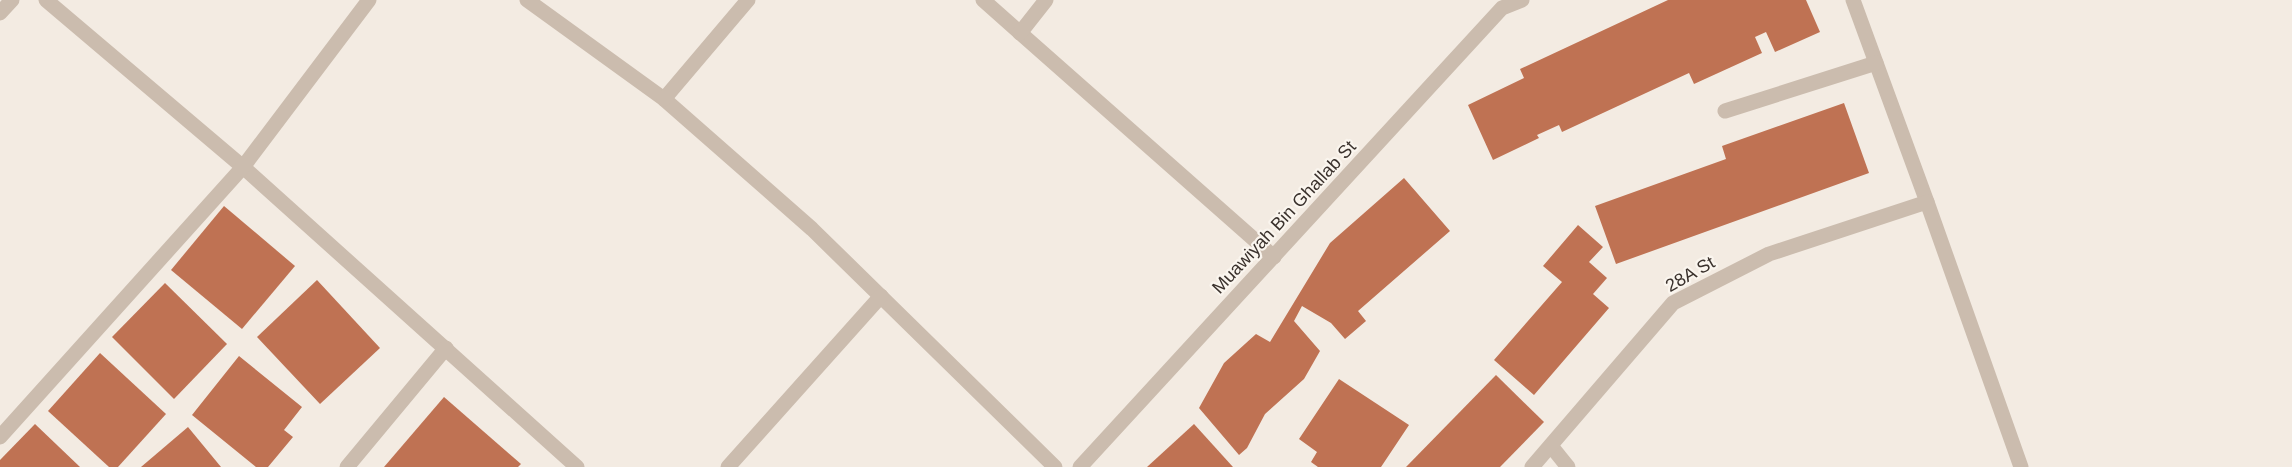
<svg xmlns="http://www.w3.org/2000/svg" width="2292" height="467" viewBox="0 0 2292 467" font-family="Arial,sans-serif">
<rect width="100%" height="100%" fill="#f3ebe2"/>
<g fill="#bf7253">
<path d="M 1668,0 L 1806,0 L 1820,32 L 1775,52 L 1766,32 L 1755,37 L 1762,53 L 1694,84 L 1689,73 L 1562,132 L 1559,125 L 1537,135 L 1539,138 L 1493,160 L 1468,105 L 1524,78 L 1520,69 Z"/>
<path d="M 1844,103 L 1869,173 L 1616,264 L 1595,206 L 1726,159 L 1722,146 Z"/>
<path d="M 1404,178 L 1450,231 L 1358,311 L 1366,321 L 1345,339 L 1331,323 L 1302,306 L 1294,321 L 1320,351 L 1304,379 L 1265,414 L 1247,448 L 1239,455 L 1199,408 L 1224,363 L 1256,334 L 1270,342 L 1330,243 Z"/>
<path d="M 224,206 L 295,266 L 242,329 L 171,270 Z"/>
<path d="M 1578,225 L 1603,247 L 1589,262 L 1607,278 L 1593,294 L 1609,308 L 1534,395 L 1494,360 L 1562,282 L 1543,266 Z"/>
<path d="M 317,280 L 380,348 L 320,404 L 257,337 Z"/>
<path d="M 165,283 L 227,344 L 174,399 L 112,337 Z"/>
<path d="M 100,353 L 166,414 L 118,467 L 109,467 L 48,411 Z"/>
<path d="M 239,356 L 302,407 L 284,430 L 293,437 L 268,467 L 256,467 L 192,415 Z"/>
<path d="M 1496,375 L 1544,422 L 1500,467 L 1406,467 Z"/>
<path d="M 1339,379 L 1409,425 L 1381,467 L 1318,467 L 1311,462 L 1317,452 L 1299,439 Z"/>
<path d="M 444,397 L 521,464 L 518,467 L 384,467 Z"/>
<path d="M 35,424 L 80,467 L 0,467 L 0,460 Z"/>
<path d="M 1194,424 L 1233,467 L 1147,467 Z"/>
<path d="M 188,427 L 221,467 L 141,467 Z"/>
</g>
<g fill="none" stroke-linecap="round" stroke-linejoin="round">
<g stroke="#cbbcae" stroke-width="15">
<path d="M 46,0 L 243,167 L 577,467"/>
<path d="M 527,0 L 664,99 L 812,229 L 1055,467"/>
<path d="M 983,0 L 1274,257"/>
<path d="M 1853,0 L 1927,202"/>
<path d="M 0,13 L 12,0"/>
<path d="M 1020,33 L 1046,0"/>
<path d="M 664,99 L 748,0"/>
<path d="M 1725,111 L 1876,63"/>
<path d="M 0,437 L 243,167 L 369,0"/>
<path d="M 1551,446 L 1568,467"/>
<path d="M 347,467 L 446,348"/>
<path d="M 728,467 L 881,296"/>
<path d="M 1080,467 L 1502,8 L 1522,0"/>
<path d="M 1532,467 L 1673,303 L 1769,254 L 1927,202 L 2021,467"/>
</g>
</g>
<g text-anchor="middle" stroke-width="4.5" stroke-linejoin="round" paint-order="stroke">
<g font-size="18" fill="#3a312c" stroke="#faf5ee">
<text transform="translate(1284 217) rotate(-47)" y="6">Muawiyah Bin Ghallab St</text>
<text transform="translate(1690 274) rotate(-30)" y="6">28A St</text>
</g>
</g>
</svg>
